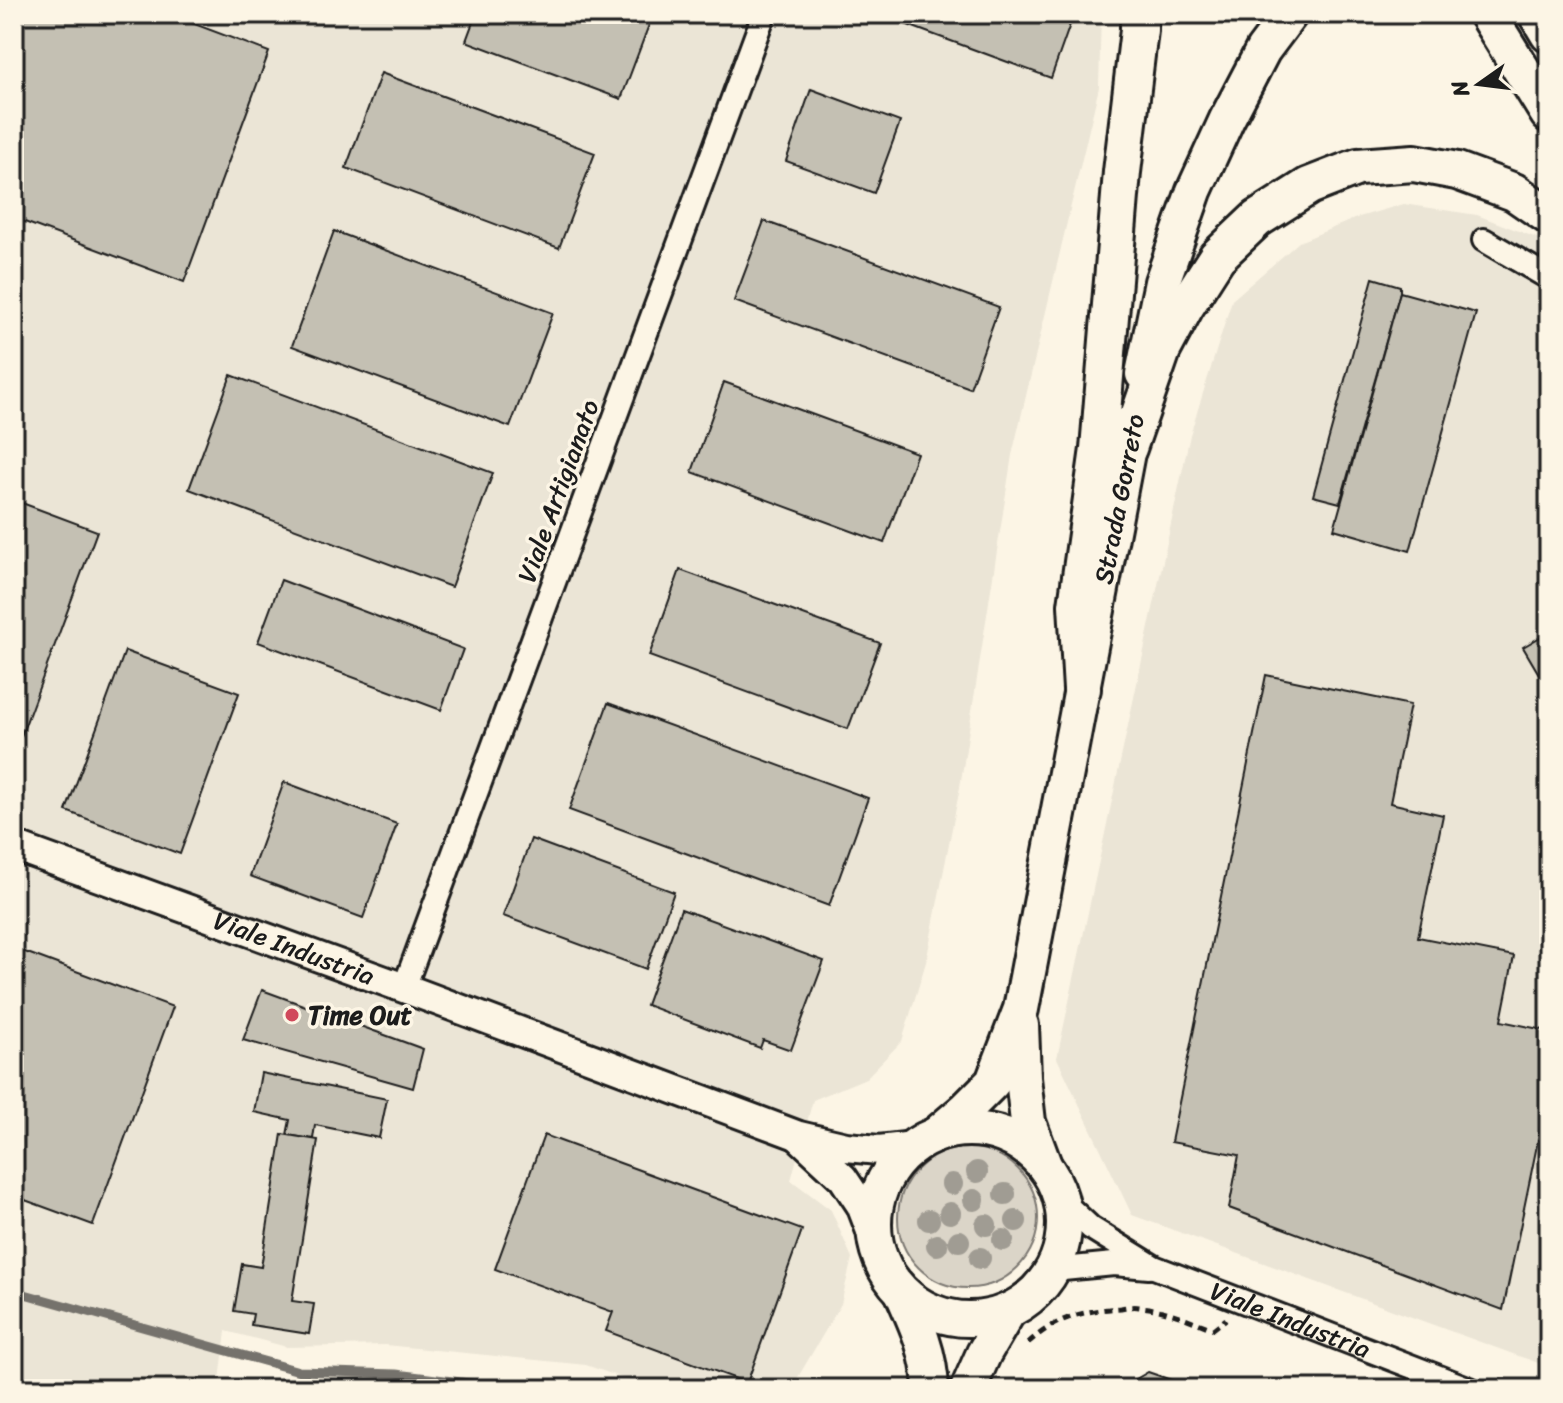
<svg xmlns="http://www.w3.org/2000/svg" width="1563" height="1403" viewBox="0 0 1563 1403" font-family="Sriracha,sans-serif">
<rect width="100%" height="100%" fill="#fcf5e5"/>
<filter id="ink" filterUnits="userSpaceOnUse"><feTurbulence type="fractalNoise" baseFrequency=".0125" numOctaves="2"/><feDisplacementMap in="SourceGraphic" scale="16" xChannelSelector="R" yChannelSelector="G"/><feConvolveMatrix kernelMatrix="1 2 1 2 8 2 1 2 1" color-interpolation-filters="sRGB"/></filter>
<g filter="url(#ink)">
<g fill="#ebe5d6">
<path d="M 14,14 L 1101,14 L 1099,87 L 1012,455 L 960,787 L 926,962 L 902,1041 L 866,1078 L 813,1100 L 791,1180 L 831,1210 L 852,1258 L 841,1304 L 791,1389 L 653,1389 L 586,1365 L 385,1345 L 287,1347 L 226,1331 L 219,1389 L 14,1389 Z"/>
<path d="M 1404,204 L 1477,215 L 1542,240 L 1549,256 L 1549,1367 L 1132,1215 L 1057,1058 L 1190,435 L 1232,300 L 1299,242 L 1359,217 Z"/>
</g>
<circle fill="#dbd5c8" stroke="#7c7872" stroke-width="2" cx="968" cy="1218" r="70"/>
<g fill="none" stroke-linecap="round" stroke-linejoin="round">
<path stroke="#75726c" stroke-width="9" d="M 14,1291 L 299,1371 L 396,1374 L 493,1386 L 502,1389"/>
</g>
<g fill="#c4c0b3" stroke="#1c1c1c" stroke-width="2">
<path d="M 14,14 L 168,14 L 269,52 L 184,282 L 14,218 Z"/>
<path d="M 476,14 L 653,14 L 621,99 L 466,41 Z"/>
<path d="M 878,14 L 1069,14 L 1073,16 L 1051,78 Z"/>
<path d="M 381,73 L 595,153 L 559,248 L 346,168 Z"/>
<path d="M 811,89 L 900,122 L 874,193 L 786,161 Z"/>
<path d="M 764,221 L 999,307 L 970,388 L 734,301 Z"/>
<path d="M 334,231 L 553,313 L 510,427 L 292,346 Z"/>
<path d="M 1373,278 L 1400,286 L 1400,292 L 1340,503 L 1313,496 Z"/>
<path d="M 1400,292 L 1476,313 L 1410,551 L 1334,529 Z"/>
<path d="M 231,375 L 493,473 L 451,587 L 189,489 Z"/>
<path d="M 724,382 L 917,453 L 884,543 L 692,472 Z"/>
<path d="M 14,500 L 97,531 L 14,755 Z"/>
<path d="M 680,570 L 880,643 L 848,729 L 649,656 Z"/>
<path d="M 281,580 L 463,649 L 441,710 L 258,642 Z"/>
<path d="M 1549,632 L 1549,691 L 1523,647 Z"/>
<path d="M 125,651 L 239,693 L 180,854 L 66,811 Z"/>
<path d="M 1266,675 L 1410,705 L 1390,803 L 1443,815 L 1418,937 L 1514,956 L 1501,1021 L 1549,1031 L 1549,1087 L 1503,1310 L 1229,1208 L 1239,1155 L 1171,1142 Z"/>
<path d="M 608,703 L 868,798 L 829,906 L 569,810 Z"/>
<path d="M 284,782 L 397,824 L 363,918 L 250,876 Z"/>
<path d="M 531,839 L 674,892 L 646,969 L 503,916 Z"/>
<path d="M 681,909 L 824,961 L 791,1050 L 763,1040 L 760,1048 L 646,1005 Z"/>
<path d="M 14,948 L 173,1007 L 93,1225 L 14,1196 Z"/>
<path d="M 262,990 L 423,1049 L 413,1088 L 243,1040 Z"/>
<path d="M 261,1073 L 387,1099 L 379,1138 L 315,1125 L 313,1139 L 287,1135 L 290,1120 L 254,1112 Z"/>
<path d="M 282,1134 L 318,1140 L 292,1301 L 314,1304 L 309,1334 L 251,1325 L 253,1314 L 234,1311 L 242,1264 L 261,1267 Z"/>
<path d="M 544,1135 L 802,1230 L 747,1383 L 606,1331 L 613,1312 L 495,1269 Z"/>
<path d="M 1148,1372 L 1197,1389 L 1119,1389 Z"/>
</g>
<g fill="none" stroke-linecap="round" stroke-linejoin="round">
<defs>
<g id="minor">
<path d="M 1484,240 L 1549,278"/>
<path d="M 404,988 L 764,14"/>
<path id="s1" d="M 1062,1201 L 1091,1228 L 1154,1267 L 1470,1389"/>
<path d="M 1053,1270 L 1114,1264 L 1149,1267"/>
</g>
<g id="tertiary">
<path id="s2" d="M 14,846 L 404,988 L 799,1136 L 846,1147 L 879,1150 L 914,1146"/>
<path d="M 799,1137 L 843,1178 L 861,1205 L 874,1239"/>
</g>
<g id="primary">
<path d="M 1143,374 L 1162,282 L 1194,191 L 1227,119 L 1263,50 L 1290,14"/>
<path d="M 1021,1025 L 1023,1078 L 1028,1122 L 1044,1165"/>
<circle cx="969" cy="1224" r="95"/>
<path d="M 937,1134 L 965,1110 L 993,1082 L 1021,1009 L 1133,421"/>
<path d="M 903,1294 C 917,1325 930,1354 931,1389"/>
<path d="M 968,1389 L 984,1353 L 1008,1312"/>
</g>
<g id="trunk">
<path d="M 1487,14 L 1549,114"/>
<path d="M 1537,14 L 1549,34"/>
<path d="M 1128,448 L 1162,350 L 1185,307 L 1217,257 L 1257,219 L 1309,186 L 1358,167 L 1414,163 L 1457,171 L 1514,192 L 1549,216"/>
<path d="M 1082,689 L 1077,605 L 1099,449 L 1122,172 L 1139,30 L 1139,14"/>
</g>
</defs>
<use href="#minor" stroke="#1c1c1c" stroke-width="28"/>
<use href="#tertiary" stroke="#1c1c1c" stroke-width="34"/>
<use href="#primary" stroke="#1c1c1c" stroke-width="40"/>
<use href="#trunk" stroke="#1c1c1c" stroke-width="42"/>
<path stroke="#1c1c1c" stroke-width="5" stroke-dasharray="8 6" stroke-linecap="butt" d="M 1028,1343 C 1056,1318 1084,1310 1121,1308 C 1127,1307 1134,1306 1140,1307 C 1165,1309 1190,1320 1213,1329 L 1226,1319"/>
<use href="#minor" stroke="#fcf5e5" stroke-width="22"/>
<use href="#tertiary" stroke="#fcf5e5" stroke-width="28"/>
<use href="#primary" stroke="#fcf5e5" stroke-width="34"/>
<use href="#trunk" stroke="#fcf5e5" stroke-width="36"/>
</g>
<g fill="#a09c93">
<circle cx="977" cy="1172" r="11"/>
<circle cx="952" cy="1184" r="11"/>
<circle cx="1005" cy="1194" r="11"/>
<circle cx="974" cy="1200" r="11"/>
<circle cx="950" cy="1213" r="11"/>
<circle cx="929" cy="1220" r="11"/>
<circle cx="1016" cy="1221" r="11"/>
<circle cx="986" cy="1225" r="11"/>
<circle cx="1003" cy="1240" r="11"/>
<circle cx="959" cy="1241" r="11"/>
<circle cx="937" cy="1245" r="11"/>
<circle cx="980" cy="1258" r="11"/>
</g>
</g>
<circle fill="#d1495b" stroke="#fcf5e5" stroke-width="3" cx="292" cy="1015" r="8"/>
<g text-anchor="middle" stroke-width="7" stroke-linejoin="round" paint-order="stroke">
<g font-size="26" fill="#1c1c1c" stroke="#fcf5e5">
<text transform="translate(558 491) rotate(-70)" y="9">Viale Artigianato</text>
<text transform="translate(1119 499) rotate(-79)" y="9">Strada Gorreto</text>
<text dy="9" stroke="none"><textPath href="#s2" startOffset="298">Viale Industria</textPath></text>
<text dy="9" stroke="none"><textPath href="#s1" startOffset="260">Viale Industria</textPath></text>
</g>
<g font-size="26" font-weight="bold" fill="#1c1c1c" stroke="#fcf5e5" text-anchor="start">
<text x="308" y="1024">Time Out</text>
</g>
</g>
<rect width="1563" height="1403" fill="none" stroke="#fcf5e5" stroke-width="48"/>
<rect x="24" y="24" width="1515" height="1355" fill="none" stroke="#1c1c1c" stroke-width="3" filter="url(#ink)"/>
<g transform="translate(1479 84) rotate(256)" stroke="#fcf5e5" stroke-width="6" paint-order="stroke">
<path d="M0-6L14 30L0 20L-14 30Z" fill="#1c1c1c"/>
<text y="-12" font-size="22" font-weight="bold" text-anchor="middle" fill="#1c1c1c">N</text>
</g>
</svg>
